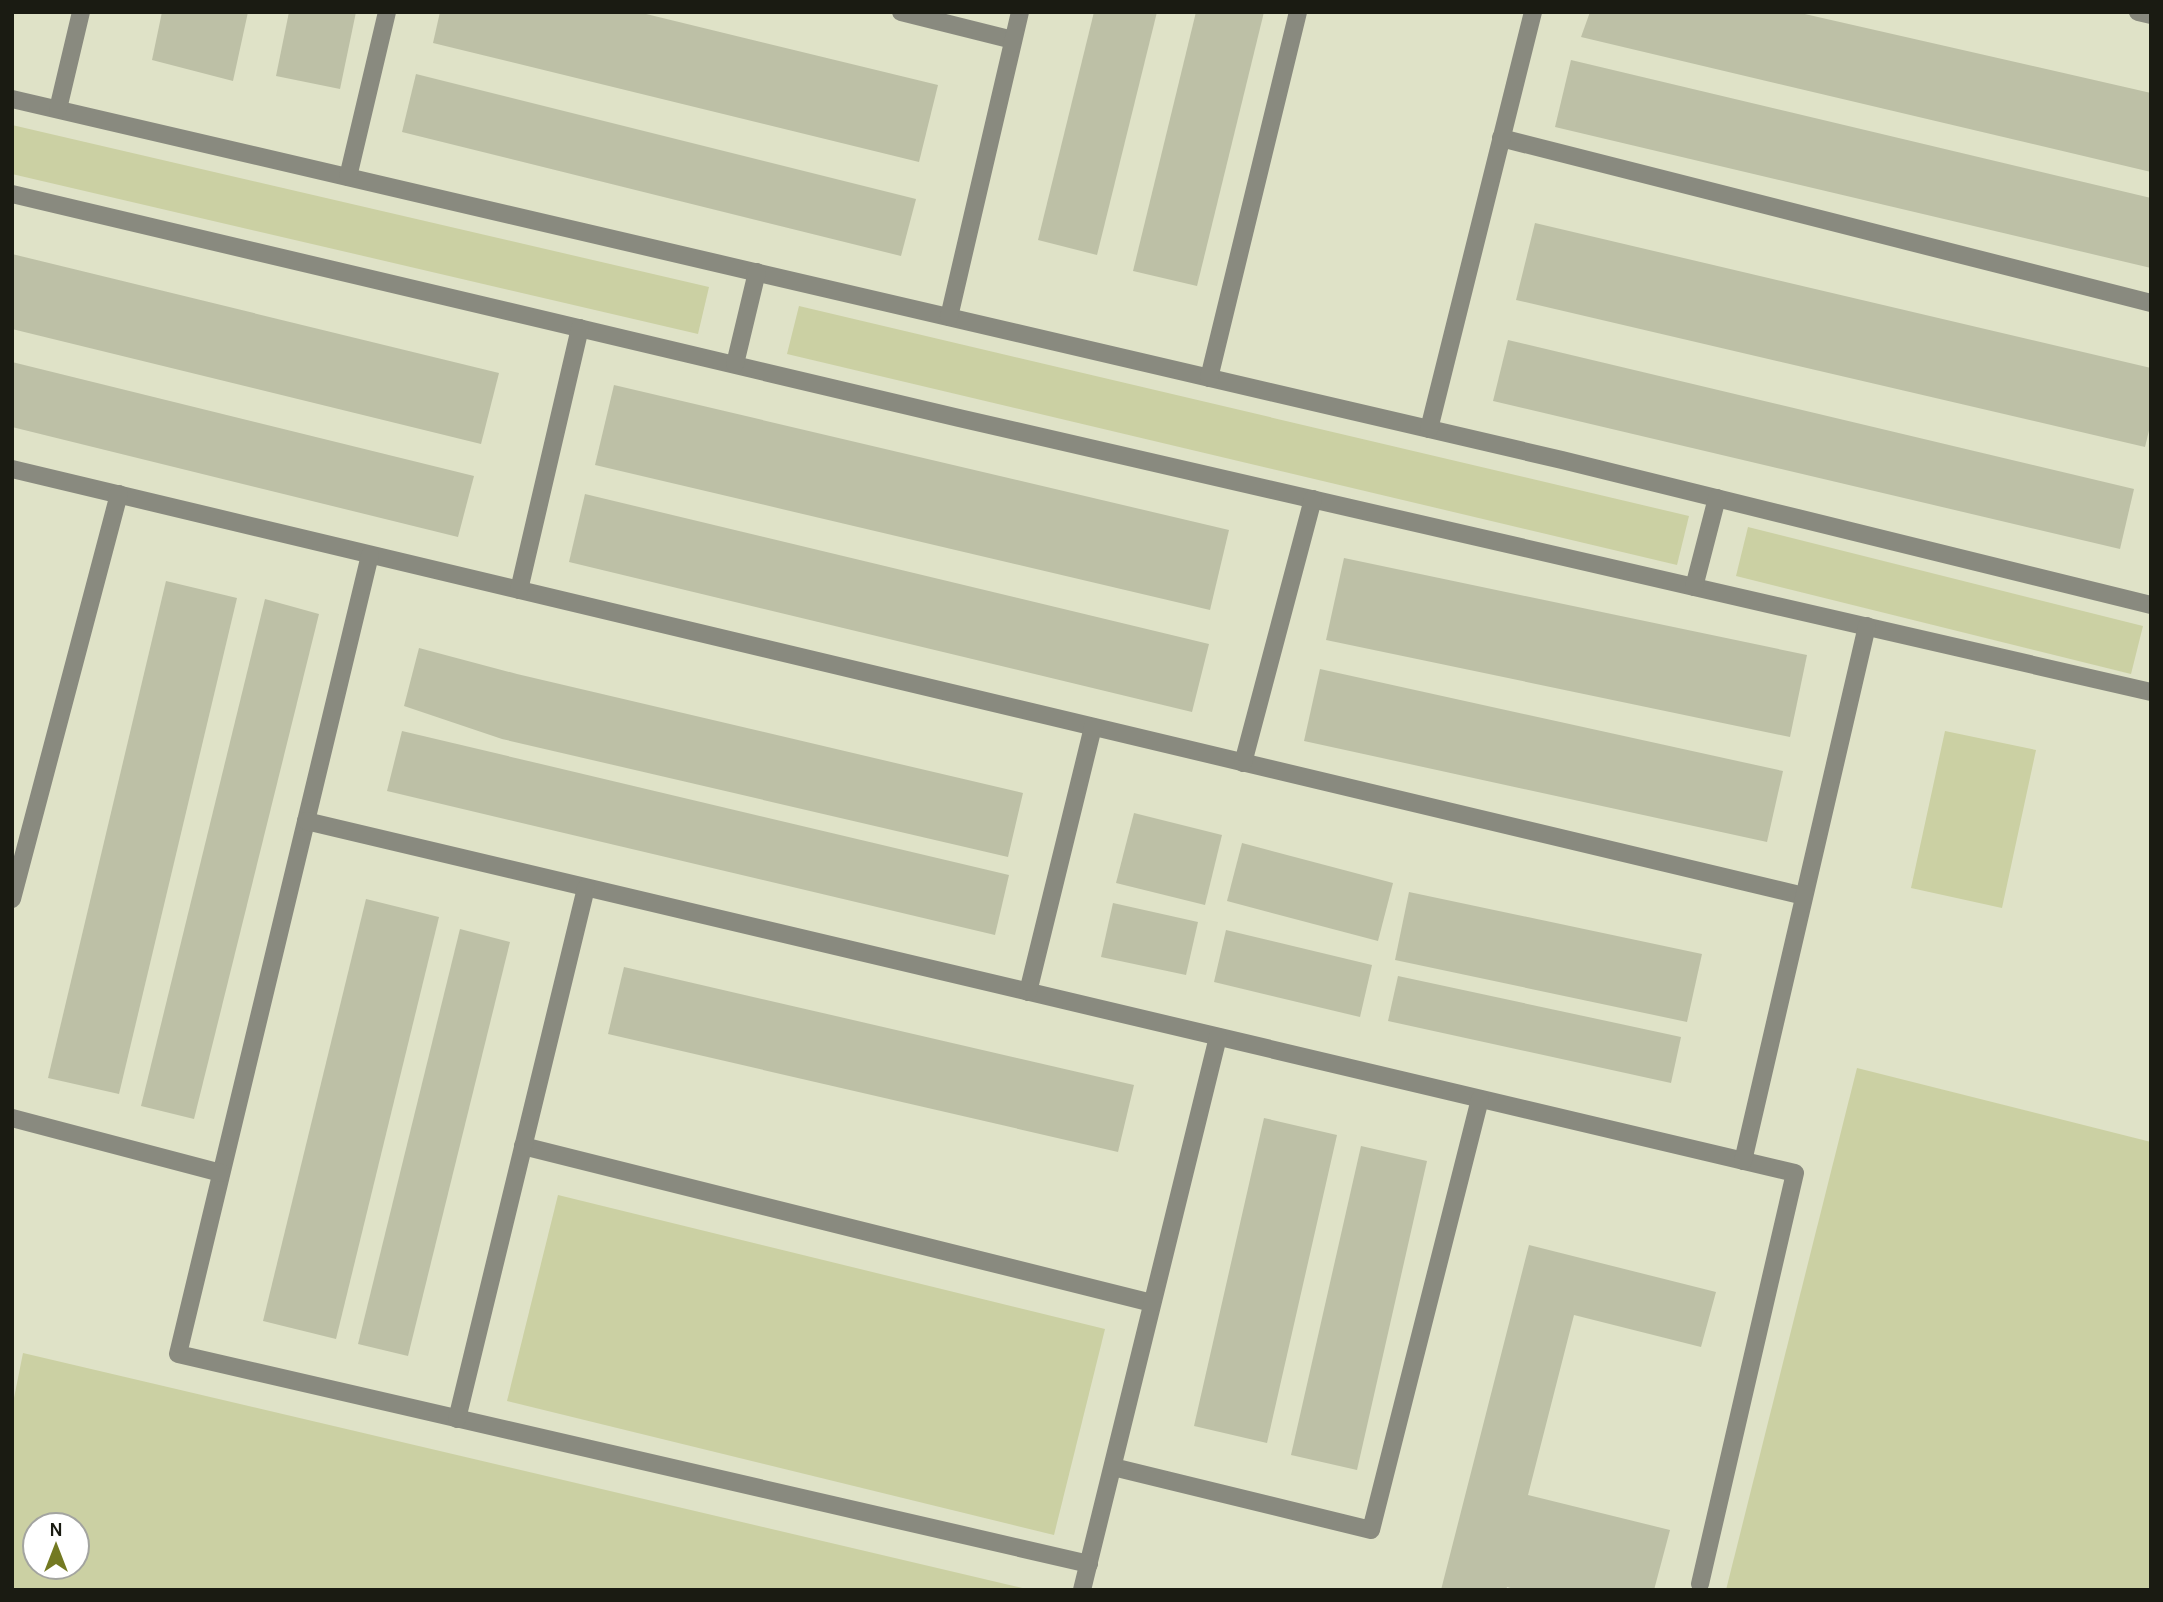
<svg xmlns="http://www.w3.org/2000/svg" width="2163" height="1602" viewBox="0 0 2163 1602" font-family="Karla,sans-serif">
<rect width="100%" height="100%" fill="#dfe2c7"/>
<g fill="#cbd0a3" fill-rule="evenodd">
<path d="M 12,125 L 709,287 L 698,334 L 12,174 Z"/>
<path d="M 799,306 L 1689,516 L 1677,565 L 787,354 Z"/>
<path d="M 1748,527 L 2143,626 L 2131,674 L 1736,576 Z"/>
<path d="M 1945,731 L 2036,750 L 2002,908 L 1911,888 Z"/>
<path d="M 1857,1068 L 2151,1142 L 2151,1590 L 1726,1590 Z"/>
<path d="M 558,1195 L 1105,1329 L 1054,1535 L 507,1401 Z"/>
<path d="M 23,1353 L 1031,1590 L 12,1590 L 12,1408 ZM 77,1525 L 77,1567 L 35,1567 L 35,1525 Z"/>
</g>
<g fill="#bdc0a6">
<path d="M 162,12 L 248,12 L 233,81 L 152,60 Z"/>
<path d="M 289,12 L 356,12 L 340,89 L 276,76 Z"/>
<path d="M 440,12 L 638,12 L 938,85 L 919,162 L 433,43 Z"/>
<path d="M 1094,12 L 1157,12 L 1097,255 L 1038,240 Z"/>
<path d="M 1196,12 L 1264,12 L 1197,286 L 1133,271 Z"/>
<path d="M 1590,12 L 1796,12 L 2151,93 L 2151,172 L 1581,37 Z"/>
<path d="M 1571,60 L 2151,198 L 2151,268 L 1555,127 Z"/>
<path d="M 416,74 L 916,199 L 901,256 L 402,132 Z"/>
<path d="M 1535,223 L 2151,368 L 2151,422 L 2145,447 L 1516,300 Z"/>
<path d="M 12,254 L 499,373 L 481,444 L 12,329 Z"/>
<path d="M 1508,340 L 2134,489 L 2120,549 L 1493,401 Z"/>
<path d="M 12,362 L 474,476 L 458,537 L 12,427 Z"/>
<path d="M 614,385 L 1229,530 L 1210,610 L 595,465 Z"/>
<path d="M 585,494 L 1209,644 L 1192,712 L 569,562 Z"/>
<path d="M 1344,558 L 1807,655 L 1790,737 L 1326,640 Z"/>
<path d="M 166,581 L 237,598 L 119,1094 L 48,1078 Z"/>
<path d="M 265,599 L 319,614 L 194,1119 L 141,1106 Z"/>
<path d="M 419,648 L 517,674 L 1023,793 L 1008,857 L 502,739 L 404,706 Z"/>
<path d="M 1320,669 L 1783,771 L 1767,842 L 1304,741 Z"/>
<path d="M 402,731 L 1009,875 L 995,935 L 387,791 Z"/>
<path d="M 1134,813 L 1222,835 L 1205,905 L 1116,883 Z"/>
<path d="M 1242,843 L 1393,883 L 1378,941 L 1227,901 Z"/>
<path d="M 1409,892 L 1702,954 L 1687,1022 L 1395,960 Z"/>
<path d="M 366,899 L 439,917 L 336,1339 L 263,1321 Z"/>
<path d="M 1113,903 L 1198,922 L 1186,975 L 1101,957 Z"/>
<path d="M 460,929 L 510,942 L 408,1356 L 358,1344 Z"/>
<path d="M 1226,930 L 1372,965 L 1360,1017 L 1214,982 Z"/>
<path d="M 624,967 L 1134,1085 L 1118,1152 L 608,1034 Z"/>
<path d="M 1398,976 L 1681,1037 L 1671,1083 L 1388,1021 Z"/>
<path d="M 1264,1118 L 1337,1135 L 1267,1443 L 1194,1426 Z"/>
<path d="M 1361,1146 L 1427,1161 L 1357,1470 L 1291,1455 Z"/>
<path d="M 1529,1245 L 1716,1292 L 1701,1347 L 1574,1315 L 1528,1495 L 1670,1530 L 1654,1590 L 1518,1590 L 1507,1587 L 1506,1590 L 1441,1590 Z"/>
</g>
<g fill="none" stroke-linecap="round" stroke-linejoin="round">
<g stroke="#898a7f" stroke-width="18">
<path d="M 901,12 L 1013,40"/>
<path d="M 2138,12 L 2151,15"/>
<path d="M 12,99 L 1562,460 L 2151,605"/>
<path d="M 58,109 L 81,12"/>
<path d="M 1501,138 L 2151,303"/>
<path d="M 348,177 L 387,12"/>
<path d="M 12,194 L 959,418 L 2151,692"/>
<path d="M 949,317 L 1020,12"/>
<path d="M 735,364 L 757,272"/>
<path d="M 1209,378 L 1298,12"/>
<path d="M 1429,429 L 1533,12"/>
<path d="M 12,469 L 1804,896"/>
<path d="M 370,555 L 178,1354 L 1089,1564"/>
<path d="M 1694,587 L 1717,498"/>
<path d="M 519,590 L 580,328"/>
<path d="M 1243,763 L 1313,499"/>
<path d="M 306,821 L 1795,1173 L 1700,1584"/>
<path d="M 12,899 L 119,494"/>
<path d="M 1028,992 L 1093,727"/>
<path d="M 12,1118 L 221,1173"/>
<path d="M 523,1146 L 1152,1303"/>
<path d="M 1743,1161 L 1867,626"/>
<path d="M 457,1419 L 586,888"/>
<path d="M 1113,1467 L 1371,1530 L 1480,1099"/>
<path d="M 1082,1590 L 1218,1037"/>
</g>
</g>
<rect width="2163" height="1602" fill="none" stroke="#1a1b12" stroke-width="28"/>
<g transform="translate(56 1546)"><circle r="33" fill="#ffffff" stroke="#a3a4a0" stroke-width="2"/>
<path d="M0-5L12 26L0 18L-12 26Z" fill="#737922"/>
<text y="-10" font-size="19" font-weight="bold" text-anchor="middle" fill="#1a1b12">N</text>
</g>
</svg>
